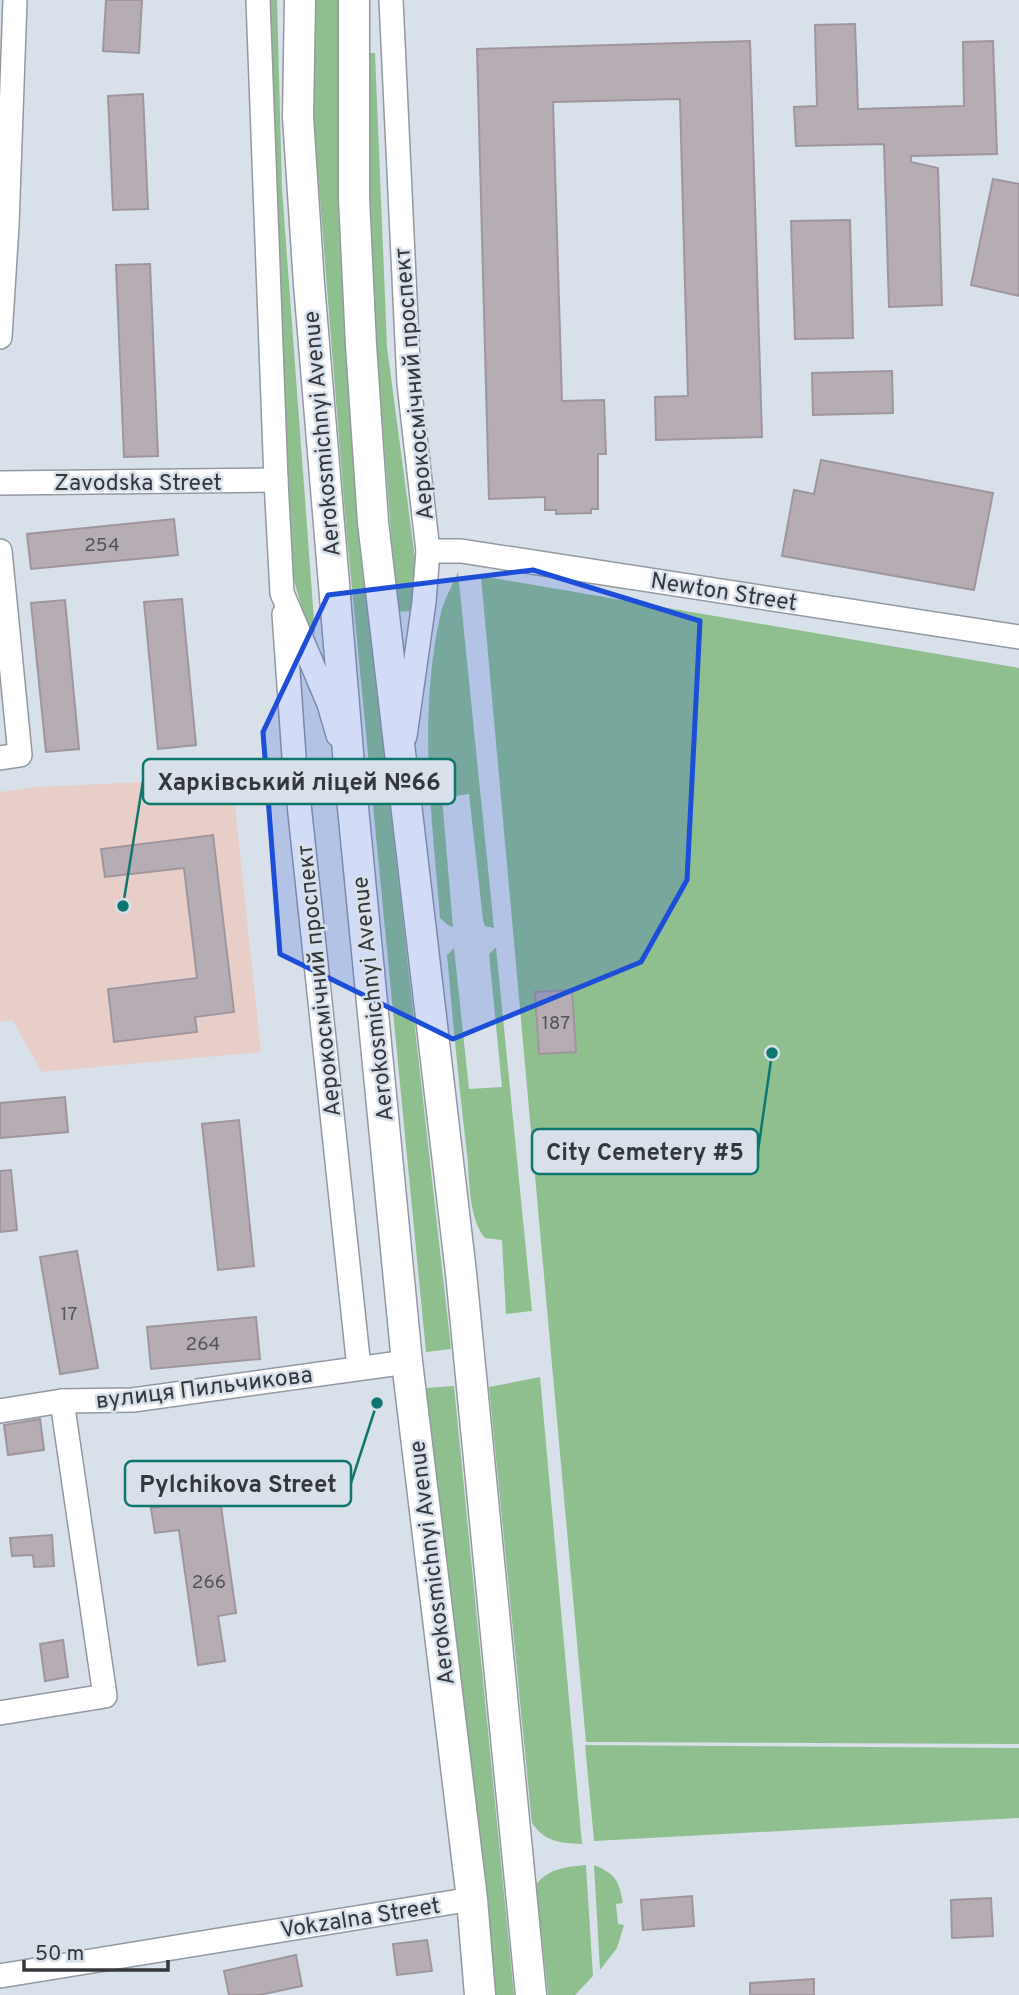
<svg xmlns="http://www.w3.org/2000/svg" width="1019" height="1995" viewBox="0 0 1019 1995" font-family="Overpass,sans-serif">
<rect width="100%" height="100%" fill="#d8e0e9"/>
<path fill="#e8cec9" d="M 232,778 L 261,1052 L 42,1072 L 12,1020 L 0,1022 L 0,792 L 37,787 Z"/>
<g fill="#8fbf8f">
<path d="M 264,0 L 277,0 L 282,189 L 315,634 L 307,626 L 290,566 Z"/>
<path d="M 315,0 L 339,0 L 338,209 L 356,502 L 451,1349 L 426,1352 L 346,527 L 313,111 Z"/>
<path d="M 366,53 L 375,53 L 387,347 L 418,581 L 410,611 L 397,612 L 371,275 Z"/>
<path d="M 458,572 L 494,928 L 485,926 L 483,920 L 469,794 L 442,798 L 453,927 L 448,925 L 440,918 C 432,818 418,716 440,617 C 443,601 452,586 458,572 Z"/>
<path d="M 481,576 L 1019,668 L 1019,1744 L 586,1742 Z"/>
<path d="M 496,947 L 532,1311 L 506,1314 L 502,1240 L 485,1238 C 468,1218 470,1180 467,1154 C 459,1088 453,1021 447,955 L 454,948 L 469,1089 L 502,1087 L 489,954 Z"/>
<path d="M 540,1377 L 582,1844 C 560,1843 545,1842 532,1823 L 489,1387 Z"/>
<path d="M 454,1386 L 514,1995 L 488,1995 L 426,1388 Z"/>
<path d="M 585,1745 L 1019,1748 L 1019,1818 L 594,1841 Z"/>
<path d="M 586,1865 L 593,1976 L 575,1995 L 548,1995 L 536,1885 C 548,1868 567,1867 586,1865 Z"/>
<path d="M 594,1865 C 616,1874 619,1881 623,1903 L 616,1904 L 618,1924 L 624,1925 L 617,1948 L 600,1970 Z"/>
</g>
<g fill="#b5acb4" stroke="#9e959d" stroke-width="2">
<path d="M 106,0 L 142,0 L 139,53 L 103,51 Z"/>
<path d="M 855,24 L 858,109 L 964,106 L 963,42 L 993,41 L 997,154 L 911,156 L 911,162 L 938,168 L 942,305 L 889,307 L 884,144 L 796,146 L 794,107 L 817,106 L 815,25 Z"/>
<path d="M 750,41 L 762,437 L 656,440 L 655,397 L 688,396 L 680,99 L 553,102 L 562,401 L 604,400 L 606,454 L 598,454 L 598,509 L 591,509 L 591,513 L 556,514 L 556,510 L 545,510 L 545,497 L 489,499 L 477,49 Z"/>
<path d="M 143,94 L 148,209 L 113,210 L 108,96 Z"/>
<path d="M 993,179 L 1019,184 L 1019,296 L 971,285 Z"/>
<path d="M 850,220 L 853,338 L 795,339 L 791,221 Z"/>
<path d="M 150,264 L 158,456 L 124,457 L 116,265 Z"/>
<path d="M 892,371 L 893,413 L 813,415 L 812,373 Z"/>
<path d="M 821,460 L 993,493 L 974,590 L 782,556 L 794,490 L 814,494 Z"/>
<path d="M 174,519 L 178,555 L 31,569 L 27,534 Z"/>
<path d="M 182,599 L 196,745 L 158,749 L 144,602 Z"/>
<path d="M 65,600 L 79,749 L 46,752 L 31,603 Z"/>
<path d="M 213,835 L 234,1012 L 195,1017 L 197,1032 L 114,1042 L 108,989 L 197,978 L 184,868 L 105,877 L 101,849 Z"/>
<path d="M 572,990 L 576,1052 L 539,1054 L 535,992 Z"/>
<path d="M 65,1097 L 68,1132 L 0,1138 L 0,1103 Z"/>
<path d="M 239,1120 L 254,1266 L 218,1270 L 202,1124 Z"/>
<path d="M 11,1170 L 17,1230 L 0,1232 L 0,1171 Z"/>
<path d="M 77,1251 L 98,1368 L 60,1374 L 40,1257 Z"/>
<path d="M 256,1317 L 260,1359 L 151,1369 L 147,1327 Z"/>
<path d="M 40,1419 L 44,1450 L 8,1455 L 4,1425 Z"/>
<path d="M 220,1499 L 236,1613 L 218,1616 L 225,1661 L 198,1665 L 179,1530 L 155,1533 L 151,1508 Z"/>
<path d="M 52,1535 L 54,1566 L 34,1567 L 33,1555 L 12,1556 L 10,1538 Z"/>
<path d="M 63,1640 L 68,1677 L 45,1681 L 40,1644 Z"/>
<path d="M 692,1896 L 694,1926 L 643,1930 L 641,1900 Z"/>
<path d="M 991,1898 L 993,1936 L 952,1938 L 951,1900 Z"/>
<path d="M 427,1940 L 432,1971 L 397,1975 L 393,1944 Z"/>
<path d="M 296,1955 L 302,1986 L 259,1995 L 229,1995 L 224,1971 Z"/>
<path d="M 814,1979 L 814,1995 L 750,1995 L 750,1983 Z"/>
</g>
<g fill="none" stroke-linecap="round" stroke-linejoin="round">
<defs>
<g id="minor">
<path d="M 258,0 L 276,480 L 282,593 L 329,704 L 338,735"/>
<path d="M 391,0 L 409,384 L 428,551 L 424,602 L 405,736"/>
<path d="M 0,337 L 7,225 L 15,0"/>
<path d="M 0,483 L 276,480"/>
<path d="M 0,551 L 20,755 L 0,758"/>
<path d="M 428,551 L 461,551 L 1019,637"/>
<path d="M 284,614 L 294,757 L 359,1368"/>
<path d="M 0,1411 L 62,1401 L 133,1400 L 407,1362"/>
<path d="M 0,1713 L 105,1696 L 62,1401"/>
<path d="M 0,1976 L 472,1899"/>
</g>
<g id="major">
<path d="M 300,0 L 298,117 L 309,284 L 350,777 L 407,1362 L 472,1899 L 480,1995"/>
<path d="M 354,0 L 354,198 L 361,345 L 373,522 L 461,1273 L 531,1995"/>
</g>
</defs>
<use href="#minor" stroke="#9299a2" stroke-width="26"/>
<use href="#major" stroke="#9299a2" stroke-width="33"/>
<use href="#minor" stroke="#fff" stroke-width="23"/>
<use href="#major" stroke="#fff" stroke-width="30"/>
</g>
<path fill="#1d4ed8" fill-opacity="0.2" stroke="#1d4ed8" stroke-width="5" stroke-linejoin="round" d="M 533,570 L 700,621 L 687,880 L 641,962 L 453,1039 L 280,954 L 263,732 L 328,595 Z"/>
<g text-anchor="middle" stroke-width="5" stroke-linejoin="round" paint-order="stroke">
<g font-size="19" fill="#545459">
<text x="102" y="551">254</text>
<text x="556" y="1029">187</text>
<text x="69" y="1320">17</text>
<text x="203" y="1350">264</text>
<text x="209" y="1588">266</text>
</g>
<g font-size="23" fill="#34373b" stroke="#d8e0e9">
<text transform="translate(413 384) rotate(-95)" y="8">Аерокосмічний проспект</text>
<text transform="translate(321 434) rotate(-95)" y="8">Aerokosmichnyi Avenue</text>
<text x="138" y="490">Zavodska Street</text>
<text transform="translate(724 591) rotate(9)" y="8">Newton Street</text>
<text transform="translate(318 981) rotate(-96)" y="8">Аерокосмічний проспект</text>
<text transform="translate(372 999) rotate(-96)" y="8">Aerokosmichnyi Avenue</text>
<text transform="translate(204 1387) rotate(-7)" y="8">вулиця Пильчикова</text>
<text transform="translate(431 1563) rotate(-97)" y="8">Aerokosmichnyi Avenue</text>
<text transform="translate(360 1917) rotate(-9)" y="8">Vokzalna Street</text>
</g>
</g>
<path fill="none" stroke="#0f766e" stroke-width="2.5" d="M123 906L143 781M772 1053L758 1151M377 1403L351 1483"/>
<g fill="#0f766e" stroke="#d8e0e9" stroke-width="2.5">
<circle cx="123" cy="906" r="7"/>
<circle cx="772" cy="1053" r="7"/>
<circle cx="377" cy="1403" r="7"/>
</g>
<g fill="#d8e0e9" stroke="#0f766e" stroke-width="2.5">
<rect x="143" y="759" width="312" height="45" rx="7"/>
<rect x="532" y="1129" width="226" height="45" rx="7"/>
<rect x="125" y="1461" width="226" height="45" rx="7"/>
</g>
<g font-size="24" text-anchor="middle" font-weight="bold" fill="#34373b">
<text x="299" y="790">Харківський ліцей №66</text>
<text x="645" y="1160">City Cemetery #5</text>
<text x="238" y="1492">Pylchikova Street</text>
</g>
<path d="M24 1960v10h144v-10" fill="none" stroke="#34373b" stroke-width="3.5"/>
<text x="35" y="1960" font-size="21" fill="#34373b" stroke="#d8e0e9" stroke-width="5" paint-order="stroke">50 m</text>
</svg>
